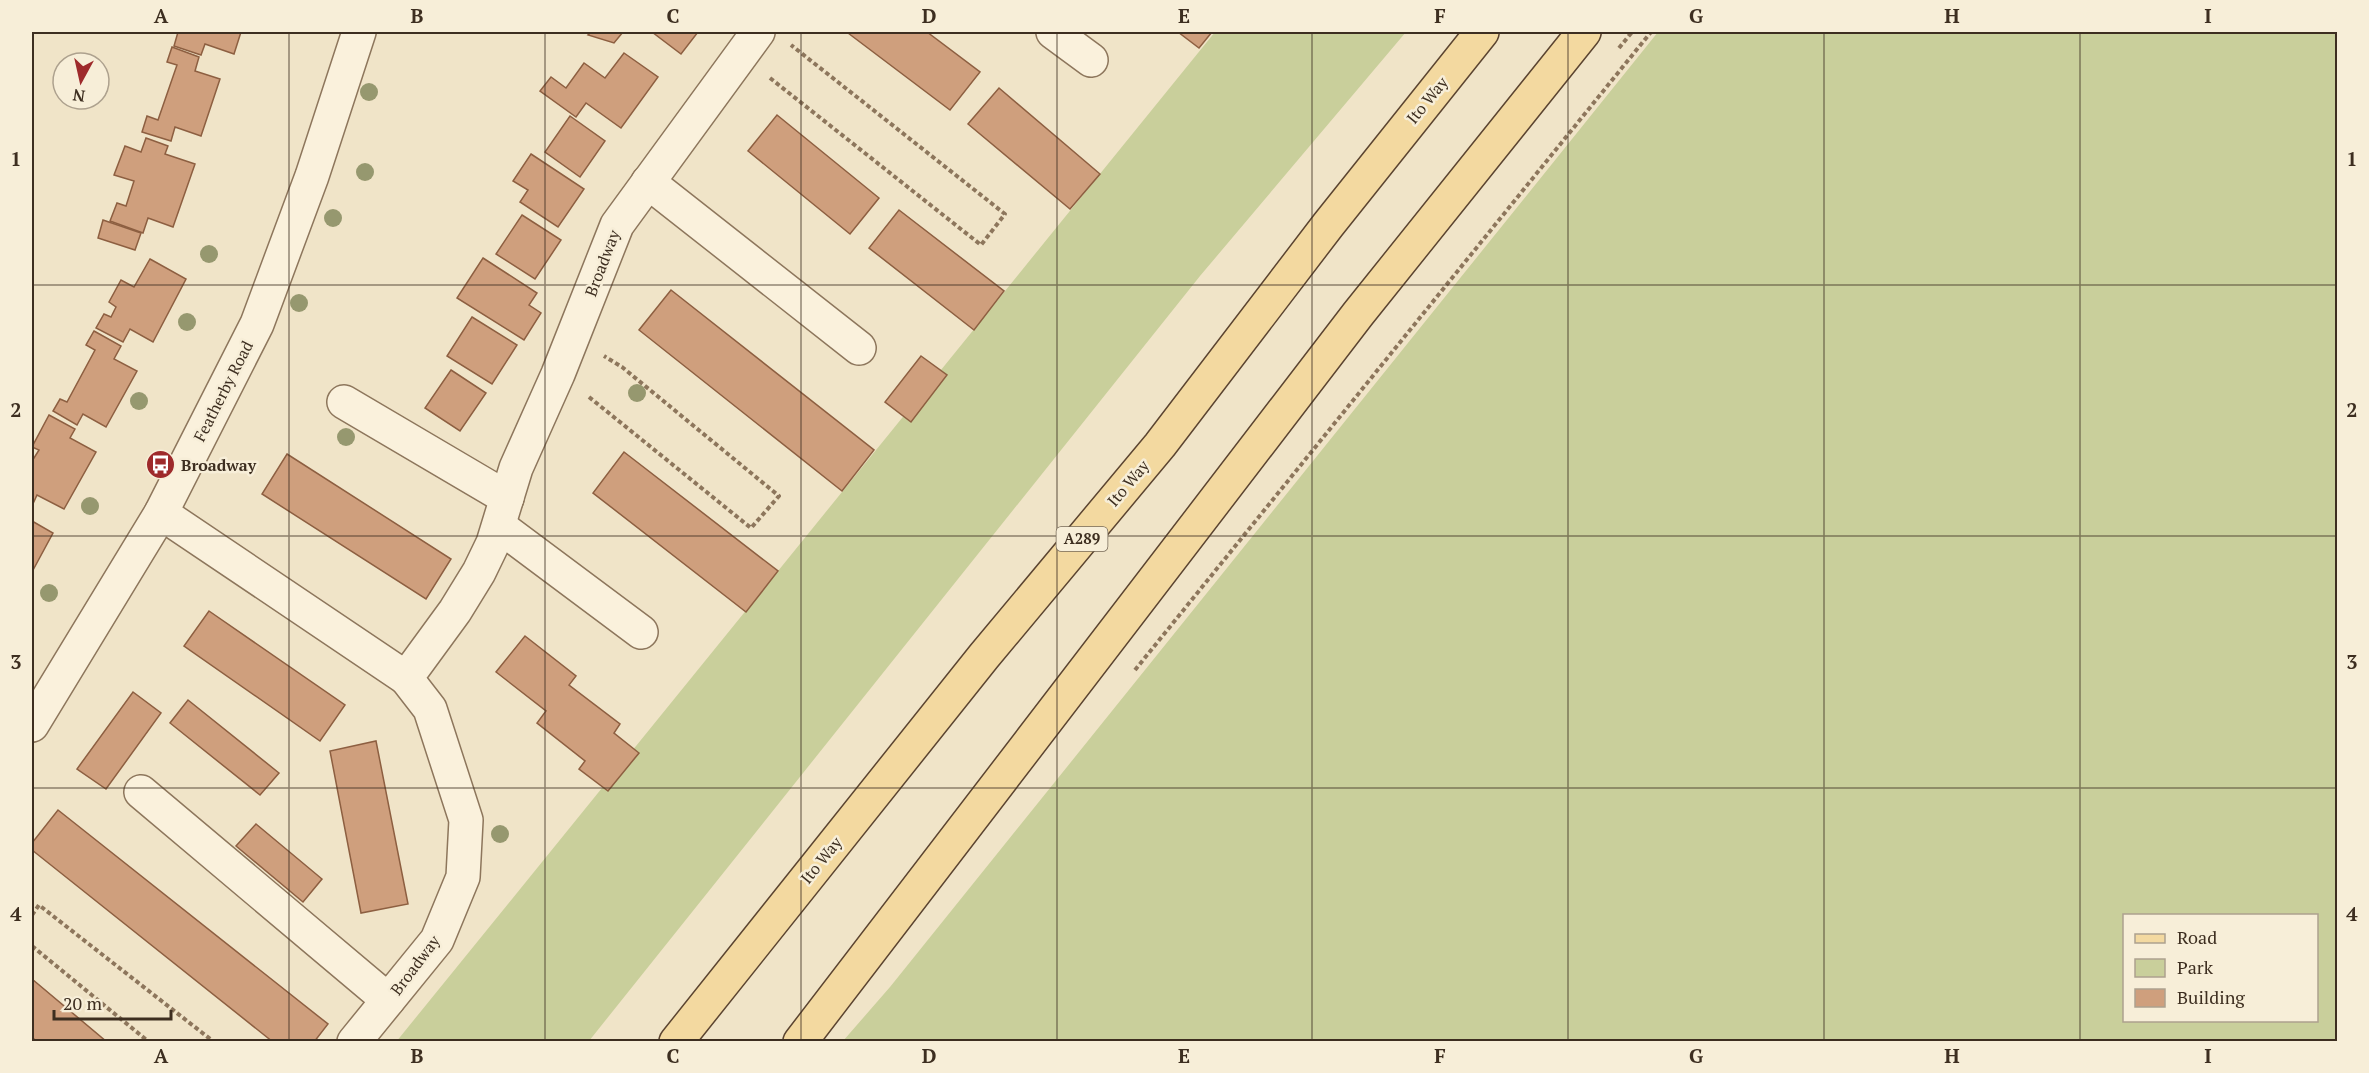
<svg xmlns="http://www.w3.org/2000/svg" width="2369" height="1073" viewBox="0 0 2369 1073" font-family="'PT Serif',serif">
<rect width="100%" height="100%" fill="#f0e4c8"/>
<g fill="#c9cf9b" fill-rule="evenodd">
<path d="M 1215,32 L 1406,32 L 1200,276 L 589,1041 L 396,1042 Z"/>
<path d="M 1658,32 L 2337,32 L 2337,1041 L 843,1041 L 890,987 ZM 2124,916 L 2316,916 L 2316,1020 L 2124,1020 Z"/>
</g>
<g fill="#cf9f7d" stroke="#8d5f41" stroke-width="1.5">
<path d="M 178,32 L 241,32 L 234,54 L 205,44 L 201,55 L 174,46 Z"/>
<path d="M 591,32 L 623,32 L 614,43 L 588,35 Z"/>
<path d="M 652,32 L 698,32 L 681,54 Z"/>
<path d="M 849,32 L 927,32 L 980,72 L 950,110 L 848,33 Z"/>
<path d="M 1178,32 L 1212,32 L 1199,48 Z"/>
<path d="M 172,47 L 199,57 L 195,71 L 220,79 L 201,136 L 175,127 L 171,141 L 142,132 L 147,116 L 158,120 L 177,65 L 167,62 Z"/>
<path d="M 624,53 L 658,77 L 621,128 L 586,103 L 576,117 L 540,91 L 551,77 L 566,88 L 584,63 L 605,78 Z"/>
<path d="M 999,88 L 1100,174 L 1070,209 L 968,124 Z"/>
<path d="M 777,115 L 879,198 L 850,234 L 748,151 Z"/>
<path d="M 570,116 L 605,141 L 580,177 L 545,152 Z"/>
<path d="M 146,138 L 168,146 L 165,154 L 195,164 L 173,227 L 148,218 L 143,233 L 110,221 L 117,203 L 126,206 L 134,181 L 114,175 L 125,146 L 141,152 Z"/>
<path d="M 531,154 L 584,189 L 558,227 L 520,202 L 528,190 L 513,181 Z"/>
<path d="M 899,210 L 1004,291 L 974,330 L 869,248 Z"/>
<path d="M 522,215 L 561,240 L 535,279 L 496,254 Z"/>
<path d="M 103,220 L 141,233 L 135,250 L 98,238 Z"/>
<path d="M 483,258 L 537,293 L 529,305 L 541,313 L 524,340 L 457,298 Z"/>
<path d="M 150,259 L 186,279 L 153,342 L 130,329 L 123,342 L 96,328 L 104,314 L 111,317 L 116,307 L 109,302 L 121,280 L 134,287 Z"/>
<path d="M 671,290 L 874,450 L 842,491 L 639,330 Z"/>
<path d="M 472,317 L 517,345 L 492,384 L 447,356 Z"/>
<path d="M 94,331 L 121,346 L 114,359 L 137,371 L 106,427 L 83,414 L 77,425 L 53,411 L 60,399 L 67,402 L 95,350 L 86,345 Z"/>
<path d="M 921,356 L 947,375 L 911,422 L 885,402 Z"/>
<path d="M 451,370 L 486,393 L 460,431 L 425,408 Z"/>
<path d="M 49,415 L 75,429 L 70,438 L 96,452 L 64,509 L 37,495 L 32,506 L 32,457 L 34,458 L 39,450 L 32,447 Z"/>
<path d="M 624,452 L 778,571 L 746,612 L 593,493 Z"/>
<path d="M 287,454 L 451,559 L 426,599 L 262,494 Z"/>
<path d="M 32,521 L 53,533 L 32,572 Z"/>
<path d="M 209,611 L 345,705 L 320,741 L 184,646 Z"/>
<path d="M 525,636 L 576,676 L 569,685 L 620,724 L 614,733 L 639,753 L 608,791 L 579,769 L 585,761 L 537,723 L 546,711 L 496,672 Z"/>
<path d="M 133,692 L 161,713 L 106,789 L 77,769 Z"/>
<path d="M 188,700 L 279,773 L 260,795 L 170,723 Z"/>
<path d="M 376,741 L 408,904 L 361,913 L 330,751 Z"/>
<path d="M 58,810 L 328,1024 L 314,1042 L 273,1042 L 32,850 L 32,843 Z"/>
<path d="M 256,824 L 322,879 L 303,902 L 236,846 Z"/>
<path d="M 32,979 L 107,1042 L 37,1042 L 32,1037 Z"/>
</g>
<g fill="none" stroke-linecap="round" stroke-linejoin="round">
<defs>
<g id="minor">
<path d="M 1053,32 L 1091,60"/>
<path d="M 648,182 L 859,348"/>
<path d="M 344,402 L 507,498"/>
<path d="M 161,513 L 406,678"/>
<path d="M 499,526 L 641,632"/>
<path d="M 32,725 L 161,513 L 257,324 L 312,176 L 359,32"/>
<path d="M 141,792 L 388,1000"/>
<path d="M 354,1042 L 437,940 L 463,877 L 466,820 L 430,709 L 406,678 L 455,611 L 479,572 L 493,543 L 516,468 L 558,374 L 617,225 L 758,32"/>
</g>
<g id="major">
<path d="M 676,1042 L 984,656 L 1160,445 L 1328,225 L 1482,32"/>
<path d="M 800,1042 L 1358,314 L 1584,32"/>
</g>
</defs>
<use href="#minor" stroke="#8d765c" stroke-width="36"/>
<use href="#major" stroke="#5b4430" stroke-width="36"/>
<g stroke="#8d765c" stroke-width="4" stroke-dasharray="4.5 3" stroke-linecap="butt">
<path d="M 1619,48 L 1632,32"/>
<path d="M 770,78 L 981,245 L 1005,214 L 791,45"/>
<path d="M 589,397 L 751,528 L 779,496 L 622,367 L 604,356"/>
<path d="M 1135,670 L 1651,32"/>
<path d="M 32,915 L 39,905 L 214,1042"/>
<path d="M 32,946 L 149,1042"/>
</g>
<use href="#minor" stroke="#faf1dc" stroke-width="33"/>
<use href="#major" stroke="#f3d9a0" stroke-width="33"/>
</g>
<g fill="#96986f">
<circle cx="369" cy="92" r="9"/>
<circle cx="365" cy="172" r="9"/>
<circle cx="333" cy="218" r="9"/>
<circle cx="209" cy="254" r="9"/>
<circle cx="299" cy="303" r="9"/>
<circle cx="187" cy="322" r="9"/>
<circle cx="637" cy="393" r="9"/>
<circle cx="139" cy="401" r="9"/>
<circle cx="346" cy="437" r="9"/>
<circle cx="90" cy="506" r="9"/>
<circle cx="49" cy="593" r="9"/>
<circle cx="500" cy="834" r="9"/>
</g>
<path fill="none" stroke="#3d2e20" stroke-width="1.5" stroke-opacity="0.55" d="M 289,32 L 289,1042M 545,32 L 545,1042M 801,32 L 801,1042M 1057,32 L 1057,1042M 1312,32 L 1312,1042M 1568,32 L 1568,1042M 1824,32 L 1824,1042M 2080,32 L 2080,1042M 32,285 L 2338,285M 32,536 L 2338,536M 32,788 L 2338,788"/>
<defs>
<symbol id="bus-disc" viewBox="-11 -11 22 22"><circle r="9.5" fill="#9e2a2b" stroke="#f7eed8"/><path d="M-5-6H5V4H4V6H2V4H-2V6H-4V4H-5ZM-3.5-4V0h7V-4ZM-3.5 1.2v1.5H-2V1.2ZM2 1.2v1.5H3.5V1.2Z" fill="#fff"/></symbol>
</defs>
<g fill-rule="evenodd">
<use href="#bus-disc" x="144" y="448" width="33" height="33"/>
</g>
<g text-anchor="middle" stroke-width="5" stroke-linejoin="round" paint-order="stroke">
<rect fill="#f7eed8" stroke="#756857" stroke-width="1.5" x="1056.5" y="527" width="51" height="24" rx="4.5"/>
<g font-size="15" font-weight="bold" fill="#3d2e20">
<text x="1082" y="544">A289</text>
</g>
<g font-size="16" fill="#3d2e20" stroke="#f7eed8">
<text transform="translate(1427 100) rotate(-51)" y="6">Ito Way</text>
<text transform="translate(602 263) rotate(-69)" y="6">Broadway</text>
<text transform="translate(223 391) rotate(-63)" y="6">Featherby Road</text>
<text transform="translate(1128 483) rotate(-50)" y="6">Ito Way</text>
<text transform="translate(821 860) rotate(-51)" y="6">Ito Way</text>
<text transform="translate(415 965) rotate(-53)" y="6">Broadway</text>
</g>
<g font-size="16" font-weight="bold" fill="#3d2e20" stroke="#f7eed8" text-anchor="start">
<text x="181" y="471">Broadway</text>
</g>
</g>
<rect width="2369" height="1073" fill="none" stroke="#f7eed8" stroke-width="66"/>
<rect x="2123" y="914" width="195" height="108" fill="#f7eed8" stroke="#ada18e" stroke-width="1.5"/>
<rect x="2135" y="934" width="30" height="9" fill="#f3d9a0" stroke="#ada18e" stroke-width="1.5"/>
<text x="2177" y="944" font-size="18" fill="#3d2e20">Road</text>
<rect x="2135" y="959" width="30" height="18" fill="#c9cf9b" stroke="#ada18e" stroke-width="1.5"/>
<text x="2177" y="974" font-size="18" fill="#3d2e20">Park</text>
<rect x="2135" y="989" width="30" height="18" fill="#cf9f7d" stroke="#ada18e" stroke-width="1.5"/>
<text x="2177" y="1004" font-size="18" fill="#3d2e20">Building</text>
<g transform="translate(81 81) rotate(188)"><circle r="28" fill="#f7eed8" stroke="#ada18e" stroke-width="1.5"/>
<path d="M0-4.5L10 22L0 15L-10 22Z" fill="#9e2a2b"/>
<text y="-9" font-size="16" font-weight="bold" text-anchor="middle" fill="#3d2e20">N</text>
</g>
<path d="M54 1010v9h117v-9" fill="none" stroke="#3d2e20" stroke-width="3"/>
<text x="63" y="1010" font-size="18" fill="#3d2e20" stroke="#f7eed8" stroke-width="4.5" paint-order="stroke">20 m</text>
<rect x="33" y="33" width="2303" height="1007" fill="none" stroke="#3d2e20" stroke-width="2"/>
<g font-size="20" text-anchor="middle" font-weight="bold" fill="#3d2e20">
<text x="161" y="23">A</text>
<text x="417" y="23">B</text>
<text x="673" y="23">C</text>
<text x="929" y="23">D</text>
<text x="1184" y="23">E</text>
<text x="1440" y="23">F</text>
<text x="1696" y="23">G</text>
<text x="1952" y="23">H</text>
<text x="2208" y="23">I</text>
<text x="16" y="166">1</text>
<text x="2352" y="166">1</text>
<text x="16" y="417">2</text>
<text x="2352" y="417">2</text>
<text x="16" y="669">3</text>
<text x="2352" y="669">3</text>
<text x="16" y="921">4</text>
<text x="2352" y="921">4</text>
<text x="161" y="1063">A</text>
<text x="417" y="1063">B</text>
<text x="673" y="1063">C</text>
<text x="929" y="1063">D</text>
<text x="1184" y="1063">E</text>
<text x="1440" y="1063">F</text>
<text x="1696" y="1063">G</text>
<text x="1952" y="1063">H</text>
<text x="2208" y="1063">I</text>
</g>
</svg>
